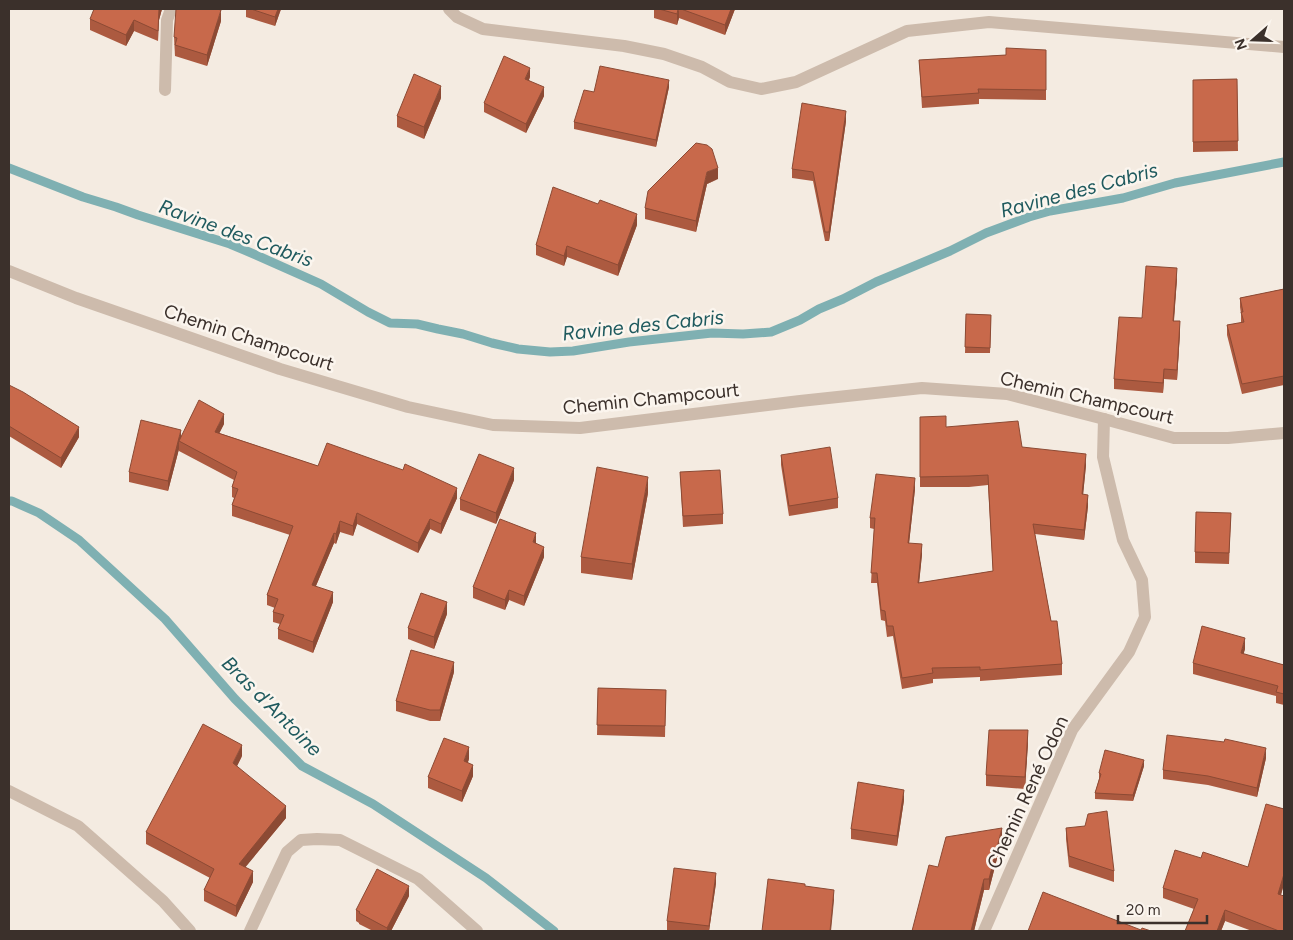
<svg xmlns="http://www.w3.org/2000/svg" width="1293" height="940" viewBox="0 0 1293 940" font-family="Figtree,sans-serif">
<rect width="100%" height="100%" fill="#f4ebe1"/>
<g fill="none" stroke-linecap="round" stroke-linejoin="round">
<g stroke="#7fb0b2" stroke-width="9">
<path d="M 9,168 L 83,197 L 116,207 L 138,215 L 230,244 L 256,255 L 321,284 L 368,312 L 390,323 L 417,324 L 438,329 L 463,334 L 492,343 L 518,349 L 550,352 L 573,351 L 629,342 L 712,333 L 743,334 L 771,332 L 800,320 L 819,309 L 843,299 L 876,282 L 950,251 L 986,233 L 1029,217 L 1050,211 L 1123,198 L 1175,183 L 1284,162"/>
<path d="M 9,501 L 12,501 L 39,513 L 79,540 L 165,619 L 235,699 L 302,766 L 373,804 L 486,878 L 554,931"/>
</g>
<g stroke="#cdbbac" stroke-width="12">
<path d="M 449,9 L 457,17 L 483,29 L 624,46 L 664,54 L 702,67 L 730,82 L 761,89 L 796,82 L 907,31 L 989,22 L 1284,47"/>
<path d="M 165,90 L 167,20 L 171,9"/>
<path d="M 9,271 L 76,298 L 280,369 L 408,407 L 493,425 L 580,428 L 800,401 L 922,388 L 1007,394 L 1104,419 L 1174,438 L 1228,438 L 1284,433"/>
<path d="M 9,791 L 78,826 L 163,901 L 190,931"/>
<path d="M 250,931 L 287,852 L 301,840 L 317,839 L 340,840 L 418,879 L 477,931"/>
<path d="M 984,931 L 1072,730 L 1129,652 L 1145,617 L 1142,580 L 1123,540 L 1103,457 L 1104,419"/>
</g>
</g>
<g fill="#ac5a40">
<path d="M 162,9 L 159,20 L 158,41 L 134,31 L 126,46 L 90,30 L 90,19 Z"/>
<path d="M 246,9 L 281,9 L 275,26 L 246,17 Z"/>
<path d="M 654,9 L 735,9 L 725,35 L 679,18 L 677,25 L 654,18 Z"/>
<path d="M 221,21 L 207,66 L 175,56 L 174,37 Z"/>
<path d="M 1046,50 L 1046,100 L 979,99 L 979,104 L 922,108 L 919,60 L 1006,55 Z"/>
<path d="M 530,77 L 529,80 L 544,96 L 526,133 L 484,112 L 484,103 Z"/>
<path d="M 1237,79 L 1238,151 L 1193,152 L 1193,80 Z"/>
<path d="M 669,87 L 656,147 L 574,129 L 574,122 L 594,92 Z"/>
<path d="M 441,98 L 424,139 L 397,127 L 397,116 Z"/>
<path d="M 846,121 L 829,241 L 825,241 L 813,181 L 792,178 L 792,169 Z"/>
<path d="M 718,179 L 707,184 L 696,232 L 645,219 L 645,208 Z"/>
<path d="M 637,225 L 618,276 L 567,257 L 564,266 L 536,255 L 536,245 Z"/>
<path d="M 1177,278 L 1174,321 L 1180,332 L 1177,380 L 1164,379 L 1163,393 L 1114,389 L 1114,379 L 1142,318 Z"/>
<path d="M 1284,289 L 1284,385 L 1242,394 L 1227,335 L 1227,325 L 1241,323 L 1241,314 L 1240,307 L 1240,298 Z"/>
<path d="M 966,314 L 991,315 L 990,353 L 965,353 Z"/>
<path d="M 9,385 L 79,437 L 61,468 L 9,436 Z"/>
<path d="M 920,417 L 946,427 L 1086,465 L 1083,495 L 1088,506 L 1084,540 L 1035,534 L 1051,621 L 1062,664 L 1062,675 L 980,681 L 980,677 L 933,679 L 933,683 L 902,689 L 893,636 L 887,637 L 885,621 L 881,620 L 877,583 L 871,583 L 874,529 L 870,528 L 870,518 L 915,489 L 909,543 L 922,554 L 919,583 L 993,571 L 988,485 L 969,487 L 920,487 Z"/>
<path d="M 224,424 L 219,433 L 318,466 L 457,498 L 441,534 L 430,529 L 418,553 L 357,524 L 353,536 L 340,532 L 336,544 L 334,543 L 316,586 L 333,602 L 313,653 L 278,639 L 278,629 L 280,624 L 273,622 L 273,612 L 275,608 L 267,605 L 267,595 L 290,535 L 232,516 L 232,505 L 234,498 L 232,497 L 232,487 L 234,480 L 179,451 L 179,449 L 168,491 L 129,482 L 129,472 L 181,436 Z"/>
<path d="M 781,455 L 838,498 L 838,508 L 789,516 L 781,465 Z"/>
<path d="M 680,472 L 723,514 L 723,524 L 683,527 Z"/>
<path d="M 514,480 L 496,524 L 460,510 L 460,499 Z"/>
<path d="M 648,493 L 632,580 L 581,573 L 581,557 Z"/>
<path d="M 1231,513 L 1229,564 L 1195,563 L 1195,552 Z"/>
<path d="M 1284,523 L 1284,537 L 1283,537 L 1283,527 Z"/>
<path d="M 536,544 L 544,557 L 524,606 L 509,600 L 505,610 L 473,598 L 473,587 Z"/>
<path d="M 447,614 L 434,649 L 408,639 L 408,628 Z"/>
<path d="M 1245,649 L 1243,654 L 1284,665 L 1284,705 L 1276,703 L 1276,696 L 1193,674 L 1193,663 Z"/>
<path d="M 454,672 L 440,721 L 430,721 L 396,711 L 396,701 Z"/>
<path d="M 598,688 L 666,690 L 665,737 L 597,735 Z"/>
<path d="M 1028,742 L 1025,789 L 986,786 L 986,775 Z"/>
<path d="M 242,756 L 237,766 L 286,818 L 245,867 L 253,882 L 236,917 L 204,901 L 204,890 L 210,878 L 146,844 L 146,832 Z"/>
<path d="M 1266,758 L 1257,797 L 1208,785 L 1163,779 L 1163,770 Z"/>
<path d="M 469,759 L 468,762 L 473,776 L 462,802 L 428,788 L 428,777 Z"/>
<path d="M 1144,766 L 1133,801 L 1095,799 L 1095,793 L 1099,779 L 1099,773 Z"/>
<path d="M 904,800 L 897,846 L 851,839 L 851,829 Z"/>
<path d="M 1284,809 L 1284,884 L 1281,895 L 1284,931 L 1252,931 L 1225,921 L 1221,931 L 1185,931 L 1194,909 L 1163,898 L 1163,888 L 1201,858 L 1248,867 Z"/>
<path d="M 1066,828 L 1114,871 L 1114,882 L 1069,867 L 1066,839 Z"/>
<path d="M 1002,839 L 989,890 L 984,890 L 974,931 L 912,931 Z"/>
<path d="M 716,883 L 709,931 L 676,931 L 667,930 L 667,921 Z"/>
<path d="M 409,896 L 391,931 L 373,931 L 359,924 L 359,923 L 356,921 L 356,910 Z"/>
</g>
<g fill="#8c4a34">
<path d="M 159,9 L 162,9 L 159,20 L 158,41 Z"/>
<path d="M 278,9 L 281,9 L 275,26 L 275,17 Z"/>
<path d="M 679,9 L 679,18 L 677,25 L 677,14 Z"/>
<path d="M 731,9 L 735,9 L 725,35 L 725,25 Z"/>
<path d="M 221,10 L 221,21 L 207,66 L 207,55 Z"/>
<path d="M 134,20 L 134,31 L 126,46 L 126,35 Z"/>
<path d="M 530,68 L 530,77 L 525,88 L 525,79 Z"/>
<path d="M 669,80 L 669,87 L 656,147 L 656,140 Z"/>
<path d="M 441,86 L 441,98 L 424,139 L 424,127 Z"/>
<path d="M 544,87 L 544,96 L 526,133 L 526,124 Z"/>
<path d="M 846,111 L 846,121 L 829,241 L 829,232 Z"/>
<path d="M 718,168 L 718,179 L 707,184 L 696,232 L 696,221 L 707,172 Z"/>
<path d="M 637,214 L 637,225 L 618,276 L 618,265 Z"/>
<path d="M 567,246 L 567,257 L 564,266 L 564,256 Z"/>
<path d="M 1177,268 L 1177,278 L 1173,331 L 1173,321 Z"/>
<path d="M 1180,321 L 1180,332 L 1177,380 L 1177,370 Z"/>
<path d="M 1164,369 L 1164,379 L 1163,393 L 1163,383 Z"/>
<path d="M 224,414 L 224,424 L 215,442 L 215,432 Z"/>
<path d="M 79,427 L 79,437 L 61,468 L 61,458 Z"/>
<path d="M 181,430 L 181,440 L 179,441 L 179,449 L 168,491 L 168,481 Z"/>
<path d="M 1086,454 L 1086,465 L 1082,505 L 1082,494 Z"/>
<path d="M 514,468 L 514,480 L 496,524 L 496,513 Z"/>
<path d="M 648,477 L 648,493 L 632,580 L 632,564 Z"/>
<path d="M 915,478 L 915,489 L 908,553 L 908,543 Z"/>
<path d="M 457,488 L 457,498 L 441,534 L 441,524 Z"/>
<path d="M 1088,495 L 1088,506 L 1084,540 L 1084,530 Z"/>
<path d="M 357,513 L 357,524 L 353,536 L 353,526 Z"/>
<path d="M 430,519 L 430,529 L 418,553 L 418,543 Z"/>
<path d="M 340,521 L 340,532 L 336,544 L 336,534 Z"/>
<path d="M 334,533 L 334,543 L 312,595 L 312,585 Z"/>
<path d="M 536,533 L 536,544 L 533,542 Z"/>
<path d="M 922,544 L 922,554 L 918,594 L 918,583 Z"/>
<path d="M 544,547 L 544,557 L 524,606 L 524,596 Z"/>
<path d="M 509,590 L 509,600 L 505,610 L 505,600 Z"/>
<path d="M 333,592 L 333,602 L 313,653 L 313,642 Z"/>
<path d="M 447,602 L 447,614 L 434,649 L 434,637 Z"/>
<path d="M 1245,638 L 1245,649 L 1241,664 L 1241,653 Z"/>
<path d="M 454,662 L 454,672 L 440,721 L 440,710 Z"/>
<path d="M 1028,730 L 1028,742 L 1025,789 L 1025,777 Z"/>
<path d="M 242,745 L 242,756 L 233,774 L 233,763 Z"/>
<path d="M 469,747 L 469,759 L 464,772 L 464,761 Z"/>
<path d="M 1266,748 L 1266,758 L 1257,797 L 1257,788 Z"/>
<path d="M 1144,760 L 1144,766 L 1133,801 L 1133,795 Z"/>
<path d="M 473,765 L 473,776 L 462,802 L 462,791 Z"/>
<path d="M 904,790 L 904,800 L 897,846 L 897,836 Z"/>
<path d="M 286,806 L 286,818 L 239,875 L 239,864 Z"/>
<path d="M 1002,828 L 1002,839 L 989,890 L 989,879 Z"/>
<path d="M 253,871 L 253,882 L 236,917 L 236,906 Z"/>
<path d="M 716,873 L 716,883 L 709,931 L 709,926 Z"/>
<path d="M 1284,874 L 1284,884 L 1278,904 L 1278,894 Z"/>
<path d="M 984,879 L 984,890 L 974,931 L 971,931 Z"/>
<path d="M 409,886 L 409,896 L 391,931 L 387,931 L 387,928 Z"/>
<path d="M 834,890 L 834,900 L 831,931 L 830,931 Z"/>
<path d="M 1225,910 L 1225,921 L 1221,931 L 1217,931 Z"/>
</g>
<g fill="#c8694b" stroke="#8c4a34">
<path d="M 94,9 L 159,9 L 158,31 L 134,20 L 126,35 L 90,19 Z"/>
<path d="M 176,9 L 217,9 L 221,10 L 207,55 L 175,45 L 177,38 L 174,37 Z"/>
<path d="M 251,9 L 278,9 L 275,17 Z"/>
<path d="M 659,9 L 678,9 L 677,14 Z"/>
<path d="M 681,9 L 731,9 L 725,25 Z"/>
<path d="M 1006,48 L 1046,50 L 1046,90 L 978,89 L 979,93 L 922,97 L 919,60 L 1006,55 Z"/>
<path d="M 504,56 L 530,68 L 525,79 L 544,87 L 526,124 L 484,103 Z"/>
<path d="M 600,66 L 669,80 L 656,140 L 574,122 L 584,90 L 594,92 Z"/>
<path d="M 414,74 L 441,86 L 424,127 L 397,116 Z"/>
<path d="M 1237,79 L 1238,141 L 1193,142 L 1193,80 Z"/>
<path d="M 802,103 L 846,111 L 829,232 L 825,232 L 813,172 L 792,169 Z"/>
<path d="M 696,143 L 707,145 L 712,149 L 718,168 L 707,172 L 696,221 L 645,208 L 648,191 Z"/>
<path d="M 553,187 L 598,204 L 600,200 L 637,214 L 618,265 L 567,246 L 564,256 L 536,245 Z"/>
<path d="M 1146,266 L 1177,268 L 1173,321 L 1180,321 L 1177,370 L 1164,369 L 1163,383 L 1114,379 L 1119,317 L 1142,318 Z"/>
<path d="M 1284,289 L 1284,376 L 1242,384 L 1227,325 L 1244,322 L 1241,312 L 1243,312 L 1240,298 Z"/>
<path d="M 966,314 L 991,315 L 990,348 L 965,347 Z"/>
<path d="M 9,385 L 23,392 L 79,427 L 61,458 L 9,426 Z"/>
<path d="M 199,400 L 224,414 L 215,432 L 318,466 L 327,443 L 403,470 L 405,464 L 457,488 L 441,524 L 430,519 L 418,543 L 357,513 L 353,526 L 340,521 L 336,534 L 334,533 L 312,585 L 333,592 L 313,642 L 278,629 L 284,615 L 273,612 L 278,599 L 267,595 L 293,526 L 232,505 L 238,489 L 232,487 L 237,472 L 179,441 Z"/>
<path d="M 946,416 L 946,427 L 1018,421 L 1022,447 L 1086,454 L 1082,494 L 1088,495 L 1084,530 L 1033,524 L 1051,621 L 1057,621 L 1062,664 L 980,670 L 980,667 L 932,668 L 933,673 L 902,678 L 893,626 L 887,626 L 885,611 L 881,610 L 877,573 L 871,573 L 875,518 L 870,518 L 876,474 L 915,478 L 908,543 L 922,544 L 918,583 L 993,571 L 988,475 L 969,476 L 920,477 L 920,417 Z"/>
<path d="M 141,420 L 181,430 L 168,481 L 129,472 Z"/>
<path d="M 830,447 L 838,498 L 789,506 L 781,455 Z"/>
<path d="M 479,454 L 514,468 L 496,513 L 460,499 Z"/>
<path d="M 597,467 L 648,477 L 632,564 L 581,557 Z"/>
<path d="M 720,470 L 723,514 L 683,516 L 680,472 Z"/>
<path d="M 1196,512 L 1231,513 L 1229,553 L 1195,552 Z"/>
<path d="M 500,519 L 536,533 L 533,542 L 544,547 L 524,596 L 509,590 L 505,600 L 473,587 Z"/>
<path d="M 421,593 L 447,602 L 434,637 L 408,628 Z"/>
<path d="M 1202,626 L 1245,638 L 1241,653 L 1284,665 L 1284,694 L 1276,692 L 1278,686 L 1193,663 Z"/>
<path d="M 411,650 L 454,662 L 440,710 L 430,710 L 396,701 Z"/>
<path d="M 598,688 L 666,690 L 665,726 L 597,725 Z"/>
<path d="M 203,724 L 242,745 L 233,763 L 286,806 L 239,864 L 253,871 L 236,906 L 204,890 L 214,869 L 146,832 Z"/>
<path d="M 989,730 L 1028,730 L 1025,777 L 986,775 Z"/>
<path d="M 1167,735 L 1224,742 L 1225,739 L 1266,748 L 1257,788 L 1208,776 L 1163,770 Z"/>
<path d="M 444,738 L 469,747 L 464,761 L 473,765 L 462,791 L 428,777 Z"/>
<path d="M 1105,750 L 1144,760 L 1133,795 L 1095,793 L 1101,774 L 1099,773 Z"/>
<path d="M 858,782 L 904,790 L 897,836 L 851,829 Z"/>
<path d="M 1266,804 L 1284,809 L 1284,874 L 1278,894 L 1284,896 L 1284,931 L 1279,931 L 1225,910 L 1217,931 L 1185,931 L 1198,899 L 1163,888 L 1175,850 L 1201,858 L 1203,852 L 1248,867 Z"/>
<path d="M 1107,811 L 1114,871 L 1069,856 L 1066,828 L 1085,826 L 1088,814 Z"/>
<path d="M 1002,828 L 989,879 L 984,879 L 971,931 L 912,931 L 929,865 L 938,867 L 946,837 Z"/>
<path d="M 674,868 L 716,873 L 709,926 L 667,921 Z"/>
<path d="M 377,869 L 409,886 L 387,928 L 359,913 L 360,912 L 356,910 Z"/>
<path d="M 768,879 L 805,884 L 805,886 L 834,890 L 830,931 L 762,931 Z"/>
<path d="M 1043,892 L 1141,930 L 1142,928 L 1151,931 L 1028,931 Z"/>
</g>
<g text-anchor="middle" stroke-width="5" stroke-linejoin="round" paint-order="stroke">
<g font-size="19" fill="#3b302b" stroke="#fbf5ee">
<text transform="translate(249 337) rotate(18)" y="7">Chemin Champcourt</text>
<text transform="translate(1087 397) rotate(13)" y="7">Chemin Champcourt</text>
<text transform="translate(651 398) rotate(-6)" y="7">Chemin Champcourt</text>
<text transform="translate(1027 792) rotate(-65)" y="7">Chemin René Odon</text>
</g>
<g font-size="20" font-style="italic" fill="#1f5a5e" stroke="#fbf5ee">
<text transform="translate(1079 190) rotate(-15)" y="7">Ravine des Cabris</text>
<text transform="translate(236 233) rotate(20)" y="7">Ravine des Cabris</text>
<text transform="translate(643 325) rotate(-6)" y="7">Ravine des Cabris</text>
<text transform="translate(272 706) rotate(45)" y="7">Bras d'Antoine</text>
</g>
</g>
<rect width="1293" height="940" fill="none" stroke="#3b302b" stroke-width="20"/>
<g transform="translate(1253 40) rotate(250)" stroke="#fbf5ee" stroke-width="4" paint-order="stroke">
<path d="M0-4L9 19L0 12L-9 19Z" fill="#3b302b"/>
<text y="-8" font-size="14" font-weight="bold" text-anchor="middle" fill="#3b302b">N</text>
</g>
<path d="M1118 915v8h89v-8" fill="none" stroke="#3b302b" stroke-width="2.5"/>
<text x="1126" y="915" font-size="15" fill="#3b302b" stroke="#fbf5ee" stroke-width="4" paint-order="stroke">20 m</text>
</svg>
